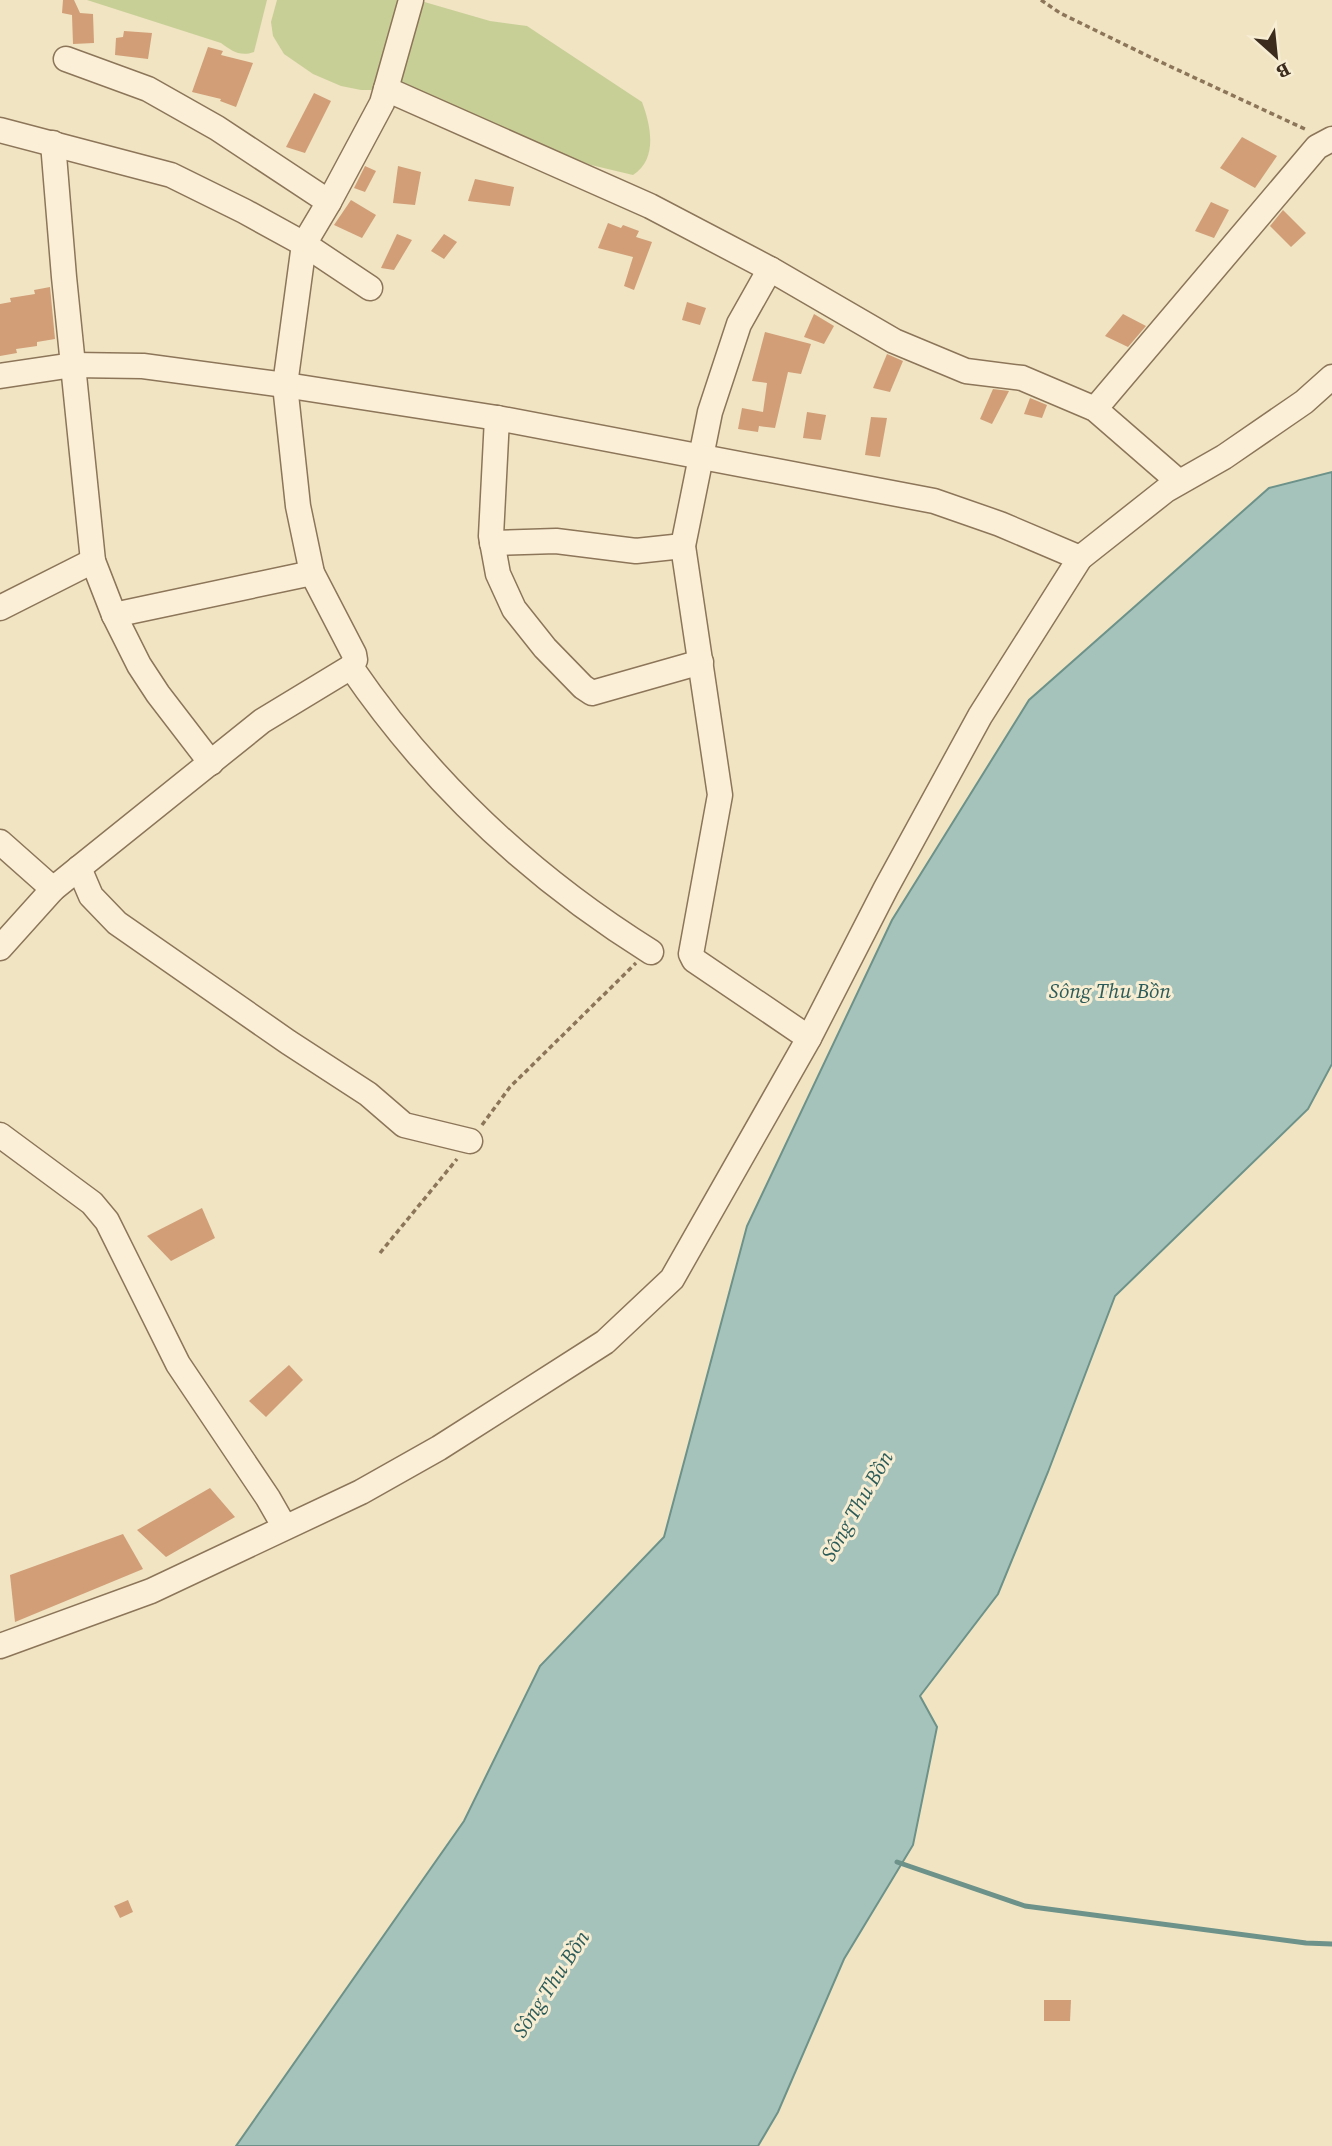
<svg xmlns="http://www.w3.org/2000/svg" width="1332" height="2146" viewBox="0 0 1332 2146" font-family="'Source Serif 4',serif">
<rect width="100%" height="100%" fill="#f0e4c3"/>
<g fill="#c8cf96">
<path d="M 87,0 L 267,0 L 254,52 C 240,57 232,51 221,43 Z"/>
<path d="M 277,0 L 397,0 L 399,26 L 382,83 L 372,90 L 361,90 L 341,86 L 313,74 L 284,54 L 273,36 L 271,22 Z"/>
<path d="M 421,1 L 490,21 L 527,26 L 642,102 C 651,126 658,159 633,175 L 591,165 L 403,94 L 397,81 Z"/>
</g>
<path fill="#a6c3bb" stroke="#6c9289" stroke-width="2" d="M 1332,472 L 1332,1064 L 1308,1109 L 1115,1296 L 1048,1472 L 998,1594 L 920,1696 L 937,1727 L 913,1845 L 844,1959 L 778,2112 L 758,2146 L 236,2146 L 464,1821 L 540,1666 L 664,1537 L 747,1226 L 892,920 L 1029,700 L 1269,488 Z"/>
<g fill="none" stroke-linecap="round" stroke-linejoin="round">
<path stroke="#6c9289" stroke-width="5" d="M 897,1862 L 1025,1906 L 1306,1943 L 1332,1944"/>
</g>
<g fill="#d19e77">
<path d="M 63,0 L 74,0 L 80,13 L 93,14 L 94,43 L 73,44 L 72,15 L 62,13 Z"/>
<path d="M 124,31 L 152,33 L 148,59 L 115,55 L 116,38 L 123,37 Z"/>
<path d="M 208,47 L 223,51 L 221,55 L 253,63 L 236,107 L 220,101 L 221,99 L 192,92 Z"/>
<path d="M 314,93 L 331,101 L 305,153 L 286,147 Z"/>
<path d="M 1242,137 L 1277,156 L 1255,188 L 1220,168 Z"/>
<path d="M 365,166 L 376,171 L 365,192 L 354,188 Z"/>
<path d="M 398,166 L 421,172 L 415,205 L 393,203 Z"/>
<path d="M 475,179 L 514,187 L 510,206 L 468,201 Z"/>
<path d="M 351,200 L 376,215 L 362,238 L 334,225 Z"/>
<path d="M 1211,202 L 1229,210 L 1214,238 L 1195,231 Z"/>
<path d="M 1283,210 L 1306,233 L 1291,247 L 1270,226 Z"/>
<path d="M 608,223 L 621,228 L 623,225 L 639,231 L 636,237 L 652,242 L 634,290 L 624,286 L 633,257 L 598,248 Z"/>
<path d="M 397,234 L 412,240 L 394,270 L 381,268 Z"/>
<path d="M 444,234 L 457,242 L 444,259 L 431,251 Z"/>
<path d="M 50,287 L 55,339 L 37,342 L 37,346 L 16,349 L 17,353 L 0,356 L 0,304 L 11,302 L 10,298 L 35,294 L 34,290 Z"/>
<path d="M 687,302 L 706,308 L 700,325 L 682,320 Z"/>
<path d="M 814,314 L 834,326 L 824,344 L 804,337 Z"/>
<path d="M 1123,314 L 1146,326 L 1128,347 L 1105,336 Z"/>
<path d="M 765,332 L 811,344 L 801,374 L 788,372 L 775,428 L 759,426 L 758,432 L 738,429 L 742,408 L 763,412 L 767,383 L 752,381 Z"/>
<path d="M 887,354 L 903,361 L 890,392 L 873,388 Z"/>
<path d="M 993,389 L 1009,391 L 992,424 L 980,419 Z"/>
<path d="M 1030,398 L 1047,405 L 1042,418 L 1024,414 Z"/>
<path d="M 807,412 L 826,415 L 821,440 L 803,438 Z"/>
<path d="M 871,417 L 887,418 L 880,457 L 865,455 Z"/>
<path d="M 202,1208 L 215,1238 L 171,1261 L 147,1236 Z"/>
<path d="M 289,1365 L 303,1380 L 266,1417 L 249,1401 Z"/>
<path d="M 210,1488 L 235,1517 L 166,1557 L 137,1530 Z"/>
<path d="M 123,1534 L 143,1569 L 15,1622 L 10,1575 Z"/>
<path d="M 128,1900 L 133,1912 L 120,1918 L 114,1906 Z"/>
<path d="M 1044,2000 L 1071,2000 L 1070,2021 L 1044,2021 Z"/>
</g>
<g fill="none" stroke-linecap="round" stroke-linejoin="round">
<defs>
<g id="minor">
<path d="M 66,59 L 148,89 L 217,128 L 329,202"/>
<path d="M 386,89 L 650,206 L 770,269 L 894,341 L 966,371 L 1022,378 L 1095,409 L 1179,482"/>
<path d="M 0,130 L 171,175 L 244,211 L 304,244 L 370,288"/>
<path d="M 53,143 L 64,277 L 93,561 L 114,615 L 139,665 L 158,694 L 211,763"/>
<path d="M 770,269 L 739,324 L 710,412 L 683,546 L 720,795 L 691,954 L 694,960 L 809,1038"/>
<path d="M 0,376 L 73,365 L 143,366 L 285,385 L 497,418 L 934,501 L 1000,524 L 1080,558"/>
<path d="M 1095,409 L 1317,147 L 1332,139"/>
<path d="M 497,418 L 491,536 L 498,574 L 514,609 L 545,648 L 583,687 L 592,693 L 701,662"/>
<path d="M 492,543 L 556,541 L 636,551 L 683,546"/>
<path d="M 0,608 L 93,561"/>
<path d="M 114,615 L 312,573"/>
<path d="M 351,667 C 431,784 531,877 651,952"/>
<path d="M 0,842 L 53,889"/>
<path d="M 79,868 L 91,896 L 117,923 L 288,1042 L 368,1094 L 404,1125 L 470,1141"/>
<path d="M 0,948 L 53,889 L 79,868 L 262,721 L 351,667 L 355,660 L 354,654 L 312,573 L 298,506 L 285,385 L 304,244 L 329,202 L 382,103 L 411,0"/>
<path d="M 0,1135 L 92,1203 L 107,1221 L 178,1364 L 268,1498 L 284,1526"/>
<path d="M 0,1646 L 151,1591 L 361,1492 L 439,1448 L 605,1342 L 672,1279 L 809,1038 L 886,888 L 980,716 L 1080,558 L 1166,490 L 1224,457 L 1304,402 L 1332,377"/>
</g>
</defs>
<use href="#minor" stroke="#8c7559" stroke-width="27"/>
<g stroke="#8c7559" stroke-width="3.5" stroke-dasharray="5 3.5" stroke-linecap="butt">
<path d="M 1041,0 L 1060,13 L 1150,57 L 1307,130"/>
<path d="M 482,1125 L 510,1087 L 636,963"/>
<path d="M 380,1253 L 457,1159"/>
</g>
<use href="#minor" stroke="#fbf0d7" stroke-width="24"/>
</g>
<g text-anchor="middle" stroke-width="6" stroke-linejoin="round" paint-order="stroke">
<g font-size="21" font-style="italic" fill="#2c5c59" stroke="#f7edd3">
<text x="1110" y="998">Sông Thu Bồn</text>
<text transform="translate(857 1506) rotate(-60)" y="7">Sông Thu Bồn</text>
<text transform="translate(551 1984) rotate(-57)" y="7">Sông Thu Bồn</text>
</g>
</g>
<g transform="translate(1276 56) rotate(153)" stroke="#f7edd3" stroke-width="5" paint-order="stroke">
<path d="M0-5L12 26L0 18L-12 26Z" fill="#3b2c1e"/>
<text y="-10" font-size="19" font-weight="bold" text-anchor="middle" fill="#3b2c1e">B</text>
</g>
</svg>
